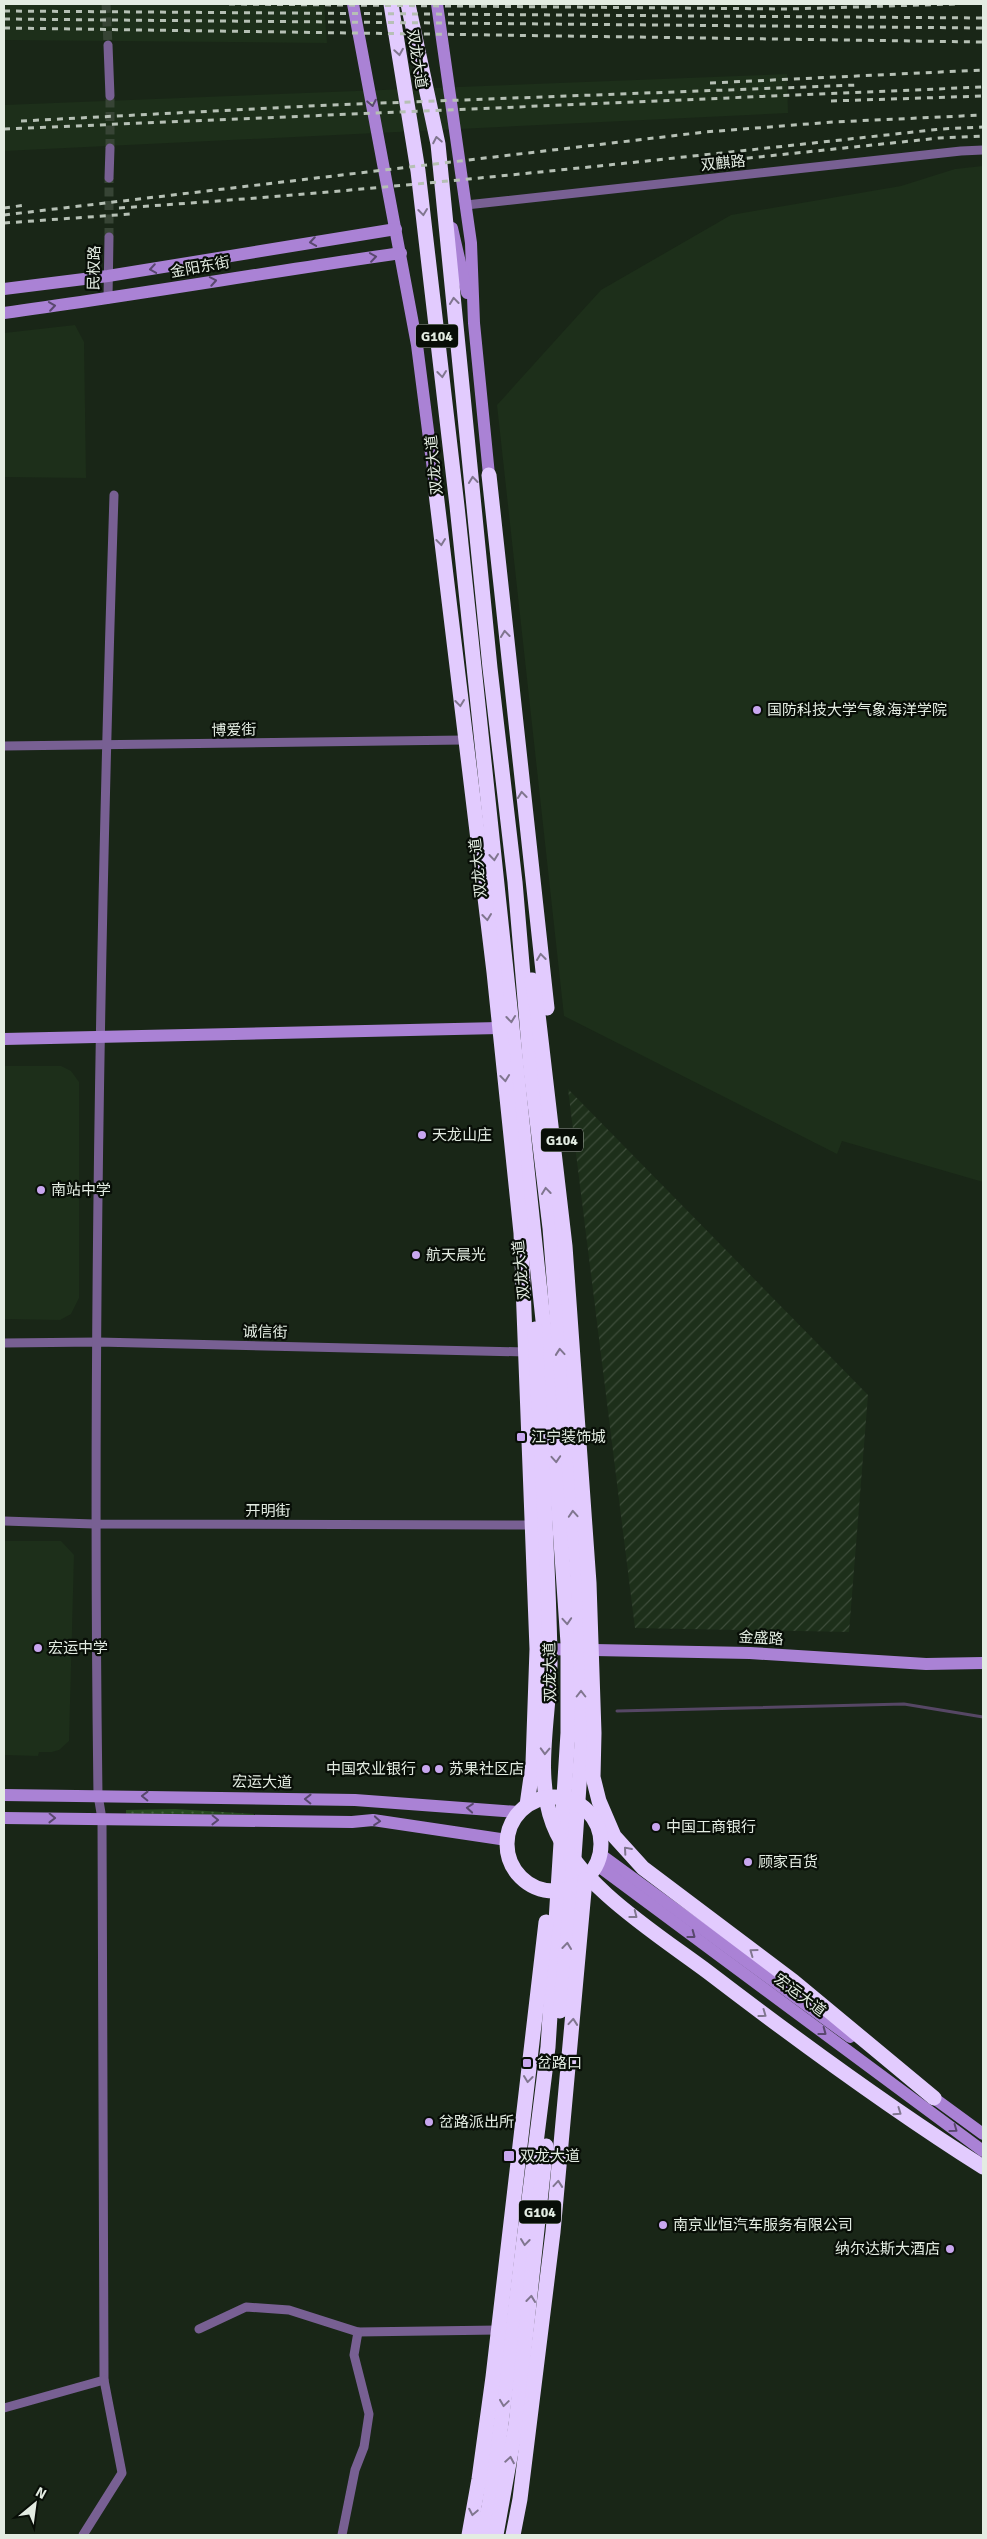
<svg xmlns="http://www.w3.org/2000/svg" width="987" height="2539" viewBox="0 0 987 2539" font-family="Signika,'Noto Sans SC',sans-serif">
<defs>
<pattern id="industrial-furrows" width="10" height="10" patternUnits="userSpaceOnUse" patternTransform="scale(1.25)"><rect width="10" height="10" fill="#1d2f1a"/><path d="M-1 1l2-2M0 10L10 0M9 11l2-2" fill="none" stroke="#3e4d3b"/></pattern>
<pattern id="grass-dots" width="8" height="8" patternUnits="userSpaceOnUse" patternTransform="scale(1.25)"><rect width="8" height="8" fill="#26481f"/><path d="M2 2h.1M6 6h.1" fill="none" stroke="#45633f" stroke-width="1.8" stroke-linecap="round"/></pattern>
</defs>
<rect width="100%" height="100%" fill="#192617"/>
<g fill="#1d2f1a">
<path d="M 4,4 L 324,4 L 327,43 L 4,40 Z"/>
<path d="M 787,74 L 788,113 L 4,151 L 4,105 Z"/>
<path d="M 983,166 L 983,1182 L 842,1141 L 837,1154 L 564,1016 L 497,405 L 601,290 L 731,215 L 901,186 L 955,169 Z"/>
<path d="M 75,325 L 84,342 L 86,478 L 4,477 L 4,333 Z"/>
<path d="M 4,1066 L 61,1066 L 71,1071 L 79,1082 L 79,1298 L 71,1314 L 60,1320 L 4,1319 Z"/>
<path d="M 4,1541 L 61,1541 L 74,1555 L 69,1741 L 59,1750 L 52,1752 L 39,1752 L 38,1756 L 4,1755 Z"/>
</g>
<path fill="url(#industrial-furrows)" d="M 568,1089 L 868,1395 L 849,1632 L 635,1628 Z"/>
<path fill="url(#grass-dots)" d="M 175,1809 L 254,1814 L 254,1821 L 126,1816 L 126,1810 Z"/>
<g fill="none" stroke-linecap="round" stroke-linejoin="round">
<path stroke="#564765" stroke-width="3" d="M 617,1711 L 904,1704 L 983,1717"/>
<g stroke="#374435" stroke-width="9" stroke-dasharray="9 4.5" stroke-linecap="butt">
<path d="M 106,4 L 108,45"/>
<path d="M 110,148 L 110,96"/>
<path d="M 109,237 L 109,178"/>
</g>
<g stroke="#786093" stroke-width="9">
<path d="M 108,45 L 110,96"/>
<path d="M 109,178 L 110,148"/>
<path d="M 466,205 L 961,151 L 983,150"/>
<path d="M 108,299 L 109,237"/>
<path d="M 4,746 L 464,740"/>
<path d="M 4,1343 L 98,1342 L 525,1352"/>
<path d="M 4,1521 L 94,1524 L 533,1525"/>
<path d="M 199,2329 L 246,2307 L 289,2310 L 358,2332 L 498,2330"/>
<path d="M 4,2408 L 104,2380 L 102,1819 L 98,1795 C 92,1361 100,928 114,495"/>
<path d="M 83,2535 L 122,2473 L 104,2380"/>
<path d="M 342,2535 L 355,2470 L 364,2447 L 369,2414 L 354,2355 L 358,2332"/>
</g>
<g stroke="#aa82d5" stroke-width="12">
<path d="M 353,4 L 417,345 L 436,493"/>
<path d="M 437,4 L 471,243 L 474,323 L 489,475"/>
<path d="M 452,228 L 467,293"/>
<path d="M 4,289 L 108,276 L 396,229"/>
<path d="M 4,313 C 136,295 268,272 401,253"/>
<path d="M 4,1039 L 499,1028"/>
<path d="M 542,1649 L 750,1653 L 926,1664 L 983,1663"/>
<path d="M 4,1795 L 355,1800 L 518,1812"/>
<path d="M 4,1818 L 352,1822 L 373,1820 L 507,1840"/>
<path d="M 600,1854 L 850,2037"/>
<path d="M 597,1865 L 983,2151"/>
<path d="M 927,2093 L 983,2134"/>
</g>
<g stroke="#e2cbfe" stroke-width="15">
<path d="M 391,4 L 418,171 L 457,506 L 551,1396 L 568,1643 L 568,1733 L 548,2047 L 501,2424 L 489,2507 L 482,2535"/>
<path d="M 408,4 L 438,144 L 490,668 L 515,882 L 531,1070 L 550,1228 L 577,1565 L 581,1635 L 582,1743 L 570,1914 L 560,2011"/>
<path d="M 489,475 L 547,1008"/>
<path d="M 436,493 L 494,972 L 521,1233 L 537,1649 L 533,1763 L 527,1805"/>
<path d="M 532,980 L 538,1014 L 565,1246 L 589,1583 L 594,1733 L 593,1777 L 599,1801 L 614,1836 L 643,1868 L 793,1981 L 934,2098"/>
<path d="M 535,1329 C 540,1438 548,1547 550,1656 C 551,1711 533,1771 553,1824 C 576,1884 657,1934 708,1972 C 797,2040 888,2107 983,2167"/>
<circle cx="554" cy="1844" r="47"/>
<path d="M 469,2535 L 479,2479 L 493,2377 L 546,1922"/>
<path d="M 496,2535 L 516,2424 L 546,2146"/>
<path d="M 513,2535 L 520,2499 L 553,2232 L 585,1880"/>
</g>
<g stroke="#b6c0b5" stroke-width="3" stroke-dasharray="6 6" stroke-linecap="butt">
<path d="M 229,4 L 788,9 L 955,4"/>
<path d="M 4,11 L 983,18"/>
<path d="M 4,19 L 983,28"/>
<path d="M 4,28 L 983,42"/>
<path d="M 710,83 L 983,70"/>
<path d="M 831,101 L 983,96"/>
<path d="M 21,121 L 330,105 L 858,85"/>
<path d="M 4,129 L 983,87"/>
<path d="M 711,162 L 939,138 L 983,136"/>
<path d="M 4,208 L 26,205"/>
<path d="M 119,208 C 393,190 667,159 941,129 L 983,127"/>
<path d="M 4,215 L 705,132 L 833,122 L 983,115"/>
<path d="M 4,223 L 131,214"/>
</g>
</g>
<defs><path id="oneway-chevron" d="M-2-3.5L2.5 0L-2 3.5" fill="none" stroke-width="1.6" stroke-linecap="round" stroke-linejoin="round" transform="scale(1.25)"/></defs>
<g stroke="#80768f">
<use href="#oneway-chevron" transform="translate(399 52) rotate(81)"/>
<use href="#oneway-chevron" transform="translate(437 140) rotate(-101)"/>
<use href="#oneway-chevron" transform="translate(423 212) rotate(83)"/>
<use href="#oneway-chevron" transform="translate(454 301) rotate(-96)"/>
<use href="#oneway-chevron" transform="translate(442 374) rotate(83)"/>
<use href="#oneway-chevron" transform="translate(473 480) rotate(-96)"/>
<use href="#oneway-chevron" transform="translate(441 542) rotate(83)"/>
<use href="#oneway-chevron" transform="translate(505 634) rotate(-96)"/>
<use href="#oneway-chevron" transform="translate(460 703) rotate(83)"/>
<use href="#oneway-chevron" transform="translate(522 795) rotate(-96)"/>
<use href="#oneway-chevron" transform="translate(494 857) rotate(84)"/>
<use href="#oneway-chevron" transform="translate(487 917) rotate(83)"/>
<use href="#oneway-chevron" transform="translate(541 957) rotate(-97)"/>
<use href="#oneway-chevron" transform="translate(511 1019) rotate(84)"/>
<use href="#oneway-chevron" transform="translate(505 1078) rotate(84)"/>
<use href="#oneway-chevron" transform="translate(546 1191) rotate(-97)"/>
<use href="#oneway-chevron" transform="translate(560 1352) rotate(-95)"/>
<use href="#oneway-chevron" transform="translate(556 1459) rotate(86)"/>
<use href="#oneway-chevron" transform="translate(573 1514) rotate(-94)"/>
<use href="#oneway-chevron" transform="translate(567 1621) rotate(86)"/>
<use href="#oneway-chevron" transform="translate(581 1694) rotate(-90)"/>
<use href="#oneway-chevron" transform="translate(545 1751) rotate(92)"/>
<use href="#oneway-chevron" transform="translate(627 1850) rotate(-131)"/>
<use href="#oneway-chevron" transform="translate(634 1915) rotate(38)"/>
<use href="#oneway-chevron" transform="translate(567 1946) rotate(-84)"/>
<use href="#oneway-chevron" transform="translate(753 1952) rotate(-144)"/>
<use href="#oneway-chevron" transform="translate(763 2014) rotate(36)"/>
<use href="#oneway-chevron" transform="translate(573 2022) rotate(-85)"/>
<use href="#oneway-chevron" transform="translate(528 2079) rotate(97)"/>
<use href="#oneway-chevron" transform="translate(898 2112) rotate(35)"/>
<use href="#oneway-chevron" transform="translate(558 2184) rotate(-85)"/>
<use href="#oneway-chevron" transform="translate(525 2242) rotate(97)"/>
<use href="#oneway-chevron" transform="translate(531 2299) rotate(-84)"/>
<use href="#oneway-chevron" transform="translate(504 2403) rotate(98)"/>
<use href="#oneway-chevron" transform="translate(510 2460) rotate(-80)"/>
<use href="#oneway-chevron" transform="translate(473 2512) rotate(101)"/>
</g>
<g stroke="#59486e">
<use href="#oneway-chevron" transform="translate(372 103) rotate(79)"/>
<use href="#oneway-chevron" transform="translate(313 242) rotate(171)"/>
<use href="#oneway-chevron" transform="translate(373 257) rotate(-8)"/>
<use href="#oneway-chevron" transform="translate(153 269) rotate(171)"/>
<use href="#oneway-chevron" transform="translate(213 281) rotate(-10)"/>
<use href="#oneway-chevron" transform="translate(52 306) rotate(-8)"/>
<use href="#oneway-chevron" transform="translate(145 1796) rotate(-179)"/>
<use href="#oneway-chevron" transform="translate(308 1799) rotate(-179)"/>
<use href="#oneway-chevron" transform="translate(470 1808) rotate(-175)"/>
<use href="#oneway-chevron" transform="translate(52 1818) rotate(1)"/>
<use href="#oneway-chevron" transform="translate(215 1820) rotate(1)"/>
<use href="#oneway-chevron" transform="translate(377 1821) rotate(5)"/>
<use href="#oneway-chevron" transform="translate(692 1935) rotate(37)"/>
<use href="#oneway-chevron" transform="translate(823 2032) rotate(37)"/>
<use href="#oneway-chevron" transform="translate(954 2129) rotate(36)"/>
</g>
<g fill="#c8a6ef" stroke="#080e07" stroke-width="2">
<circle cx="757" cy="710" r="5"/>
<circle cx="422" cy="1135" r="5"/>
<circle cx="41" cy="1190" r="5"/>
<circle cx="416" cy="1255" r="5"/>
<rect x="516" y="1432" width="10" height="10" rx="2.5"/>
<circle cx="38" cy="1648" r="5"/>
<circle cx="426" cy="1769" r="5"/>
<circle cx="439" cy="1769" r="5"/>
<circle cx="656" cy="1827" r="5"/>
<circle cx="748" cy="1862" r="5"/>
<rect x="522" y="2058" width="10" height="10" rx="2.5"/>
<circle cx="429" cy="2122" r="5"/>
<rect x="503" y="2150" width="12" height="12" rx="2.5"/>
<circle cx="663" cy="2225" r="5"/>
<circle cx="950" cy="2249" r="5"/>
</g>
<g text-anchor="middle" stroke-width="4.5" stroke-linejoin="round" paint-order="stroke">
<g fill="#080e07" stroke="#a1a9a0" stroke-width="1">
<rect x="416" y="324.5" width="42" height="23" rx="4"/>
<rect x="541" y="1128.5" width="42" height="23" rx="4"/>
<rect x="519" y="2200.5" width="42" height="23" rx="4"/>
</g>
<g font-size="14" font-weight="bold" fill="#e3ece2">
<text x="437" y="341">G104</text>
<text x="562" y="1145">G104</text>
<text x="540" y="2217">G104</text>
</g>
<g font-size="15" fill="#e3ece2" stroke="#080e07">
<text transform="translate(417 59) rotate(81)" y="5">双龙大道</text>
<text transform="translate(723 163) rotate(-6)" y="5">双麒路</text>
<text transform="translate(200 267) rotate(-10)" y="5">金阳东街</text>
<text transform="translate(94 268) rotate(-89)" y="5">民权路</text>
<text transform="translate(434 465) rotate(-96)" y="5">双龙大道</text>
<text transform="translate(234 730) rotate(-1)" y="5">博爱街</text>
<text transform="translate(478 868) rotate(-96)" y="5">双龙大道</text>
<text transform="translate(521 1270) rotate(-96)" y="5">双龙大道</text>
<text transform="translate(265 1332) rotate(1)" y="5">诚信街</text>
<text x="268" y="1516">开明街</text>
<text transform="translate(761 1638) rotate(3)" y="5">金盛路</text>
<text transform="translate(550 1672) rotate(-91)" y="5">双龙大道</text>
<text transform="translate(262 1782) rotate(1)" y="5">宏运大道</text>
<text transform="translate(800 1995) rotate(37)" y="5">宏运大道</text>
</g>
<g font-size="15" fill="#e3ece2" stroke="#080e07" text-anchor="start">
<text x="767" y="715">国防科技大学气象海洋学院</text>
<text x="432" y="1140">天龙山庄</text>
<text x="51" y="1195">南站中学</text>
<text x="426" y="1260">航天晨光</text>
<text x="531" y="1442">江宁装饰城</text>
<text x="48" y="1653">宏运中学</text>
<text x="416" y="1774" text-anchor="end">中国农业银行</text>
<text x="449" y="1774">苏果社区店</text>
<text x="666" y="1832">中国工商银行</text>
<text x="758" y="1867">顾家百货</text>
<text x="537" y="2068">岔路口</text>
<text x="439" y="2127">岔路派出所</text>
<text x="520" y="2161">双龙大道</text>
<text x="673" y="2230">南京业恒汽车服务有限公司</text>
<text x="940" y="2254" text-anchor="end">纳尔达斯大酒店</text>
</g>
</g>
<rect width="987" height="2539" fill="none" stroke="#e3ece2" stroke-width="10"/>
<g transform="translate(35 2504) rotate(29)" stroke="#080e07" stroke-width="4" paint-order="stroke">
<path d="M0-4L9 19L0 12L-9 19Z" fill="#e3ece2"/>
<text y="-8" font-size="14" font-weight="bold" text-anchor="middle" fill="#e3ece2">N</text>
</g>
</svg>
